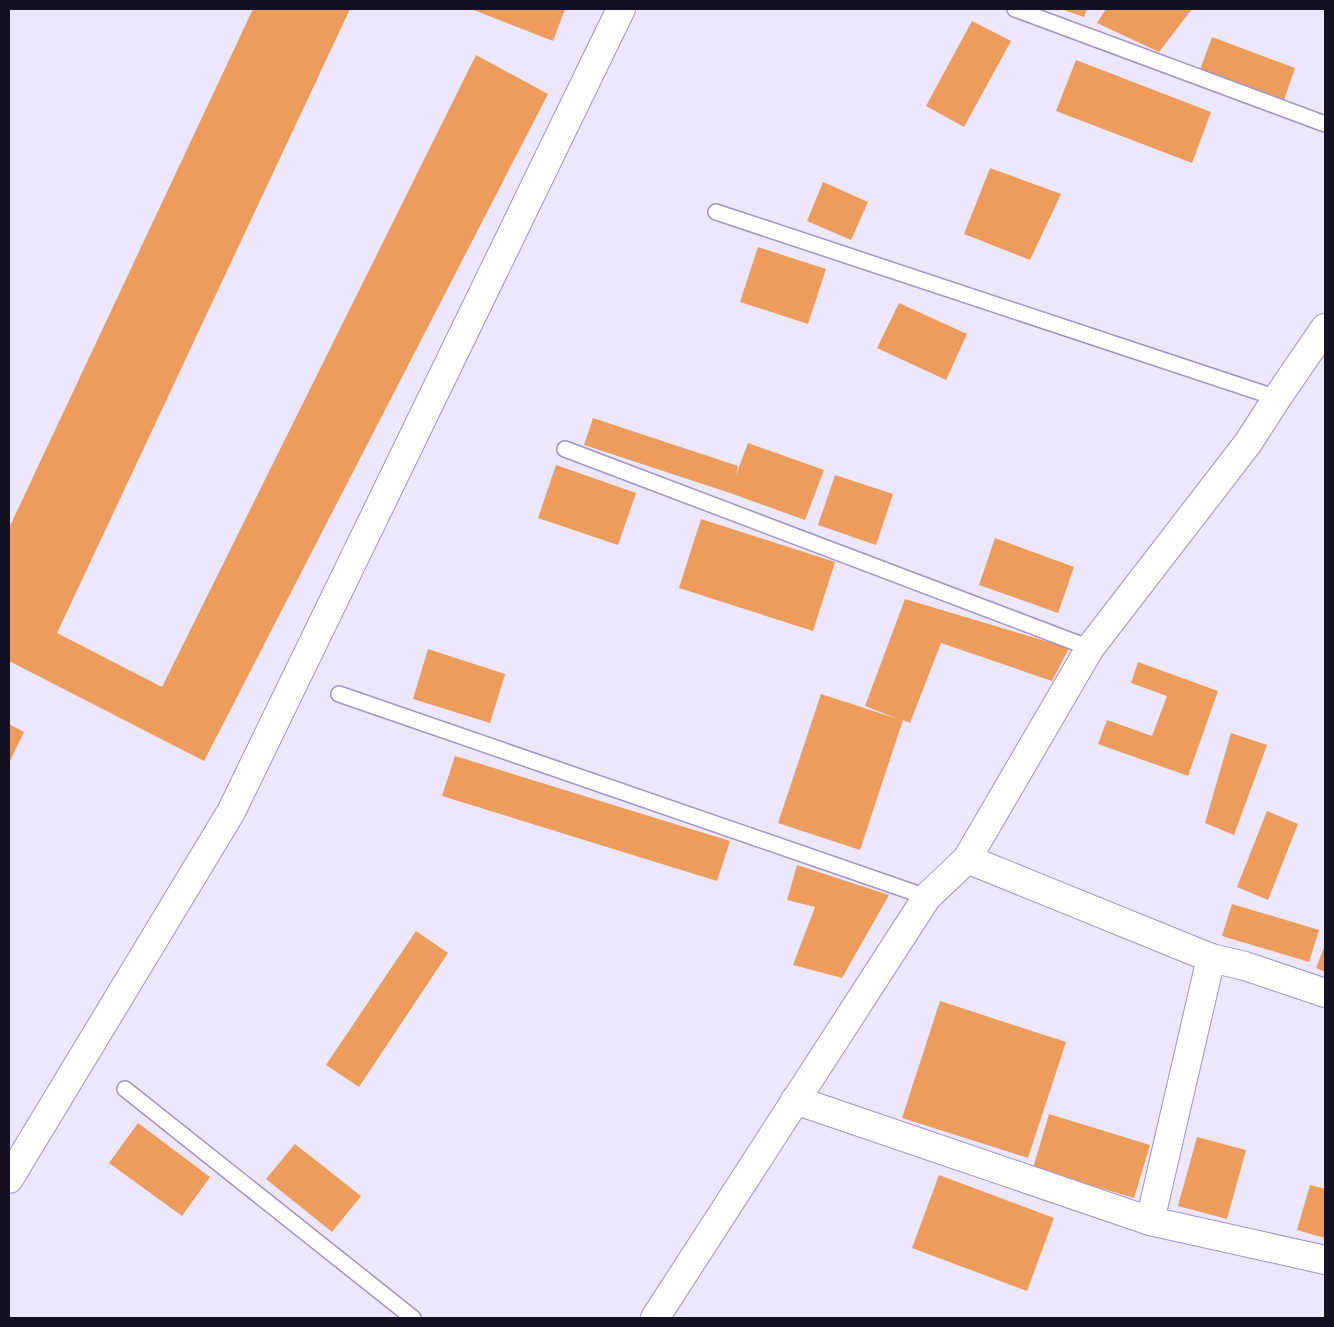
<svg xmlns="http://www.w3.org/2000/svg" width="1334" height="1327" viewBox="0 0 1334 1327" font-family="'Varela Round',sans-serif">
<rect width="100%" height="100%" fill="#ede7fe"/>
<g fill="#ee9c5c">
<path d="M 253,9 L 350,9 L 57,633 L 162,687 L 476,55 L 548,94 L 204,761 L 9,661 L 9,528 Z"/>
<path d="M 471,9 L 565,9 L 553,41 Z"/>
<path d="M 1061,9 L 1087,9 L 1084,17 Z"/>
<path d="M 1106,9 L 1192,9 L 1159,52 L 1097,23 Z"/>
<path d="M 972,21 L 1011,41 L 964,127 L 926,106 Z"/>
<path d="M 1212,37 L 1295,68 L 1284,100 L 1200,70 Z"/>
<path d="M 1076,60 L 1211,112 L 1192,163 L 1056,111 Z"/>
<path d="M 990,168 L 1061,194 L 1030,260 L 964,234 Z"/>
<path d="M 823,182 L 868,202 L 851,240 L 807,221 Z"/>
<path d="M 758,247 L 826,269 L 808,324 L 740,302 Z"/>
<path d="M 899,303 L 967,334 L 946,380 L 877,348 Z"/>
<path d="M 593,418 L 738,466 L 736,475 L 748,443 L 824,470 L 805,520 L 730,493 L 584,445 Z"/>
<path d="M 556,465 L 636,493 L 618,545 L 538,518 Z"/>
<path d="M 835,475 L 893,494 L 876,545 L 818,525 Z"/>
<path d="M 701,519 L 835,562 L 813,631 L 679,588 Z"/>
<path d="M 995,538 L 1074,567 L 1058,613 L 979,585 Z"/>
<path d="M 905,599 L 1069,648 L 1052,681 L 941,643 L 910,723 L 903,720 L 860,850 L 778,823 L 821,694 L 898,719 L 865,706 Z"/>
<path d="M 428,649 L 505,674 L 490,723 L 413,699 Z"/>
<path d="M 1138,662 L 1218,691 L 1188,776 L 1098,744 L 1107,720 L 1152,736 L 1167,696 L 1131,683 Z"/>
<path d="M 9,724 L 24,732 L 9,763 Z"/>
<path d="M 1231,733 L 1267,745 L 1234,835 L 1205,823 Z"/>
<path d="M 455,756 L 730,841 L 717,881 L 442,796 Z"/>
<path d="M 1267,811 L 1298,824 L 1268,900 L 1237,887 Z"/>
<path d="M 797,865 L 889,895 L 842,978 L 793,965 L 815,907 L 787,900 Z"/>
<path d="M 1232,904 L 1319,930 L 1309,962 L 1222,936 Z"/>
<path d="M 416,931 L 448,953 L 359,1087 L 326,1065 Z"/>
<path d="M 1325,945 L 1325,972 L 1316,968 Z"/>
<path d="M 940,1001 L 1066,1042 L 1028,1158 L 902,1118 Z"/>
<path d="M 1049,1114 L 1150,1145 L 1134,1198 L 1033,1168 Z"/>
<path d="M 138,1123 L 210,1177 L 182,1216 L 109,1163 Z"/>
<path d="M 1197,1137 L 1246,1150 L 1227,1219 L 1178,1206 Z"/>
<path d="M 295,1144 L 361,1196 L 332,1232 L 266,1179 Z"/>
<path d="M 939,1175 L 1054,1218 L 1027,1291 L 912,1248 Z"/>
<path d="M 1310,1185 L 1325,1189 L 1325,1238 L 1297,1230 Z"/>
</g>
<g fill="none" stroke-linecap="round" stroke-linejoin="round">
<defs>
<g id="lane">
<path d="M 1015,9 L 1325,124"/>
<path d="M 716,212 L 1277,398"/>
<path d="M 565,449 L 1090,648"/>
<path d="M 339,694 L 927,897"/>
<path d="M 125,1089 L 413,1318"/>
</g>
<g id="street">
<path d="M 1325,328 L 1277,398 L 1248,443 L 1090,648 L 967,859 L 1211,958 L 1245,966 L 1325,993"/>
<path d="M 1211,958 L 1150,1221 L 1325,1260"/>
<path d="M 795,1100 L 1150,1221"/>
<path d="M 9,1179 L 231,812 L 621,9"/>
<path d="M 655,1318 L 927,897 L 967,859"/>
</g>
</defs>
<use href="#lane" stroke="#a293c7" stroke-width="18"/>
<use href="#street" stroke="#a293c7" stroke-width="30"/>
<use href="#lane" stroke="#fff" stroke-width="15"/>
<use href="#street" stroke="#fff" stroke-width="28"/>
</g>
<rect width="1334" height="1327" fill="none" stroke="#161023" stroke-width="20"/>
</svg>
